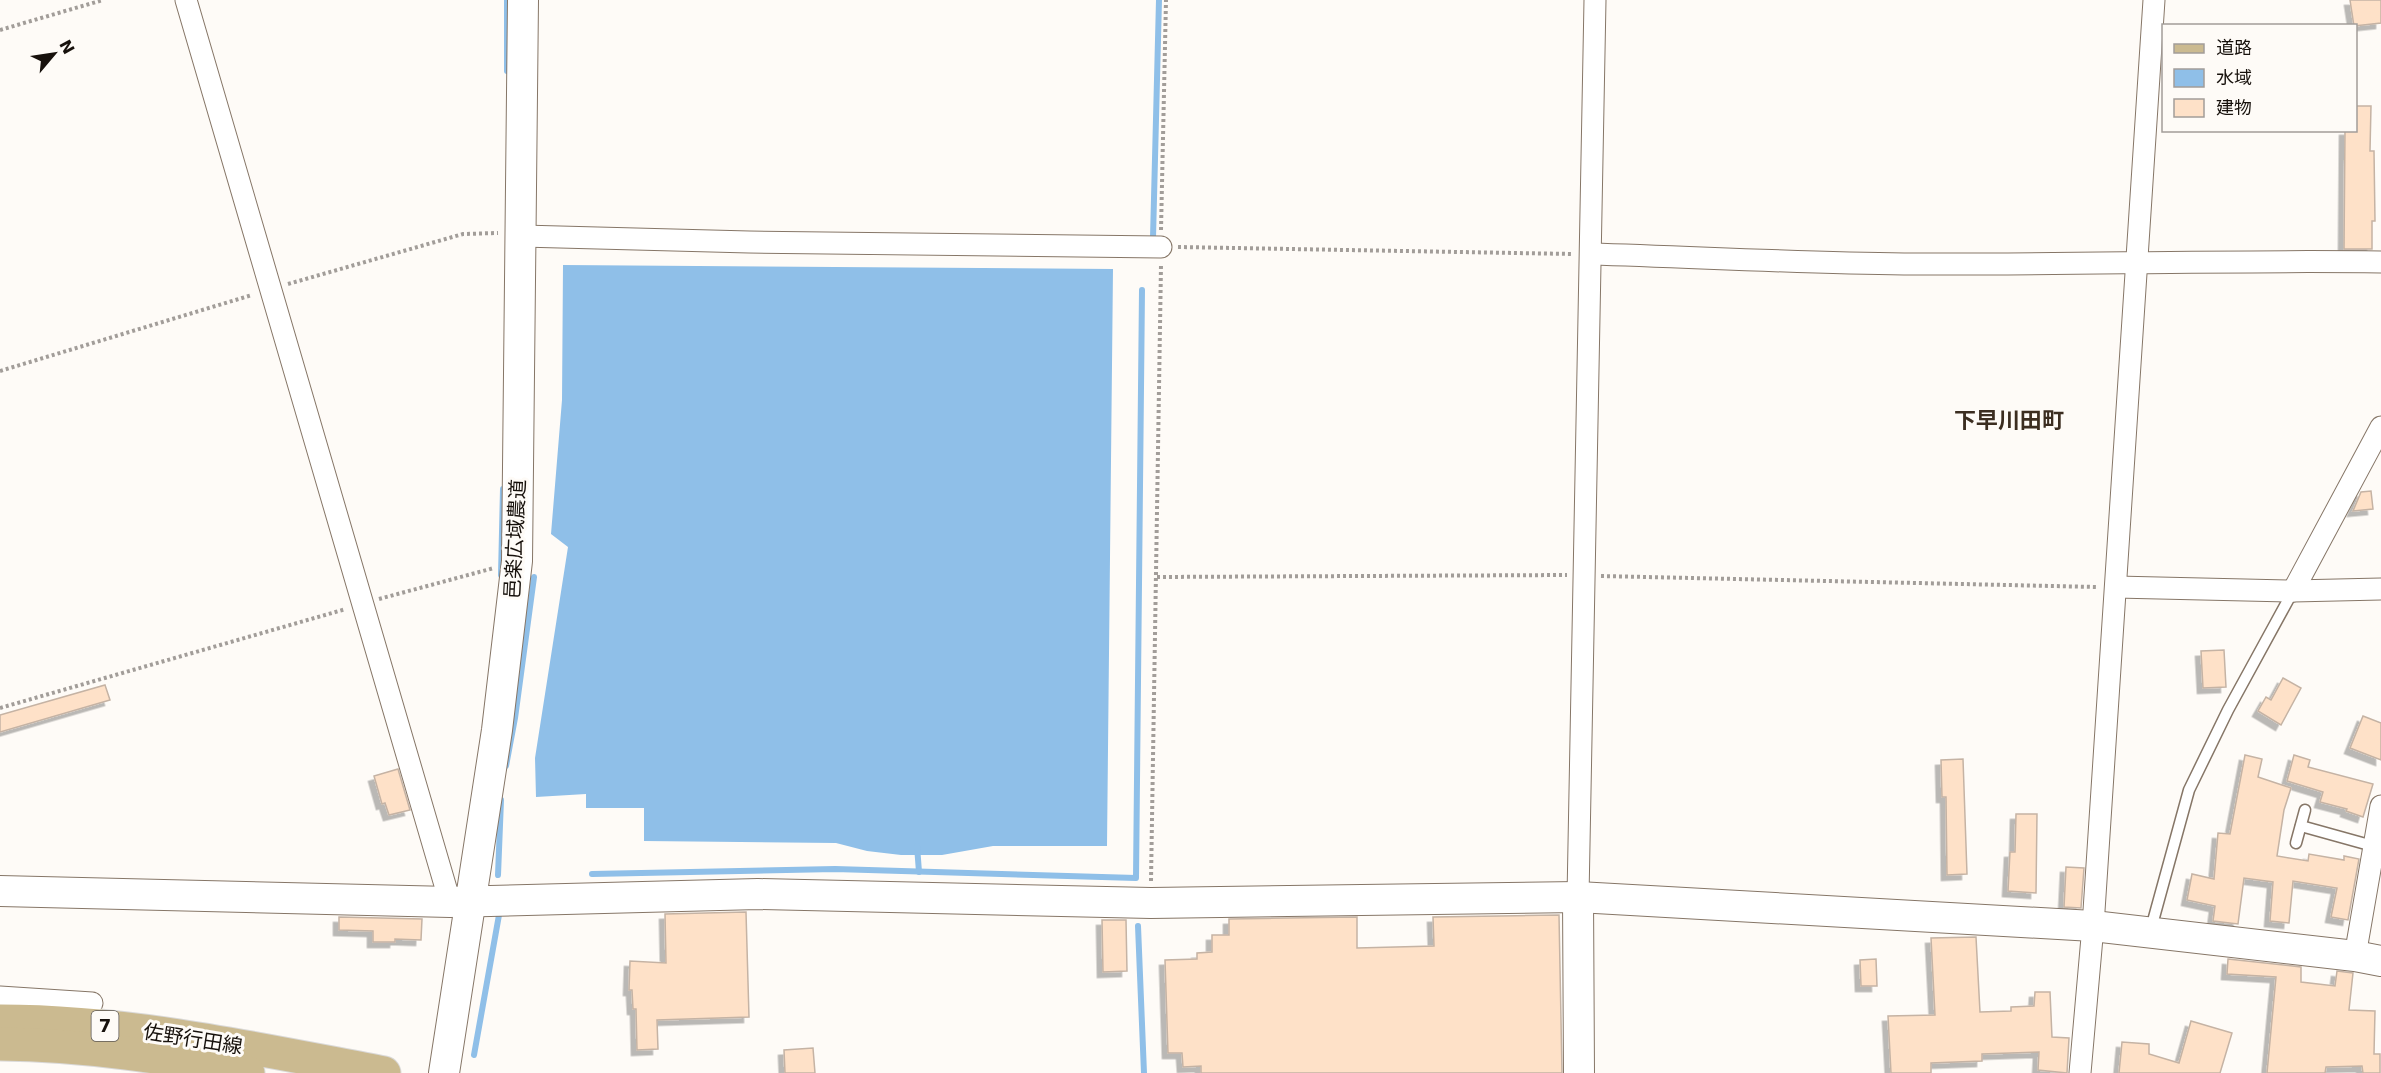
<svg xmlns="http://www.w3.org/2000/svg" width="2381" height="1073" viewBox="0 0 2381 1073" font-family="'DejaVu Sans','Noto Sans JP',sans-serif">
<defs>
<filter id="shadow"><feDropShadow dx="-5.5" dy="5.5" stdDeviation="0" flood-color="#0004"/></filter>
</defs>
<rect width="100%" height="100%" fill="#fefbf7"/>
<path fill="#8fbfe8" d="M 563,265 L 1113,269 L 1107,846 L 993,846 L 942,855 L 901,855 L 867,851 L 836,843 L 644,841 L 644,808 L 586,808 L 586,794 L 536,797 L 535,758 L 568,547 L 551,534 L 562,400 Z"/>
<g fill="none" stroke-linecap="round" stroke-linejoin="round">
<g stroke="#8fbfe8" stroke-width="6">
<path d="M 507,0 L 507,71"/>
<path d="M 1153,238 L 1159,0"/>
<path d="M 501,575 L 503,489"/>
<path d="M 506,766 L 515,718 L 534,577"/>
<path d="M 917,846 L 919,872"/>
<path d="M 592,874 L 835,869 L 1136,878 L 1142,290"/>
<path d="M 498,875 L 501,800"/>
<path d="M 1138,926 L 1144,1073"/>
<path d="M 474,1055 L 499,915"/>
</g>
</g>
<g fill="#fee1c8" stroke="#c5b3a4" stroke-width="1.5" filter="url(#shadow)">
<path d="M 2350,0 L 2381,0 L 2381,23 L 2354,26 Z"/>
<path d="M 2355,106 L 2371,106 L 2370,151 L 2374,151 L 2375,221 L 2372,221 L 2372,249 L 2344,249 L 2345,130 L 2355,130 Z"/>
<path d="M 2371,491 L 2373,509 L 2353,511 L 2361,492 Z"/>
<path d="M 2224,650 L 2226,687 L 2203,688 L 2201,651 Z"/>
<path d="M 2283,678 L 2301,688 L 2281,725 L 2258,711 L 2266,697 L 2271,700 Z"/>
<path d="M 105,685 L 110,700 L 0,732 L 0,715 Z"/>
<path d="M 2363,716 L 2381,723 L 2381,760 L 2350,748 Z"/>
<path d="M 2245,755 L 2262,759 L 2258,777 L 2291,788 L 2284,810 L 2277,856 L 2308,861 L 2309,854 L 2344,860 L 2344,856 L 2359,859 L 2348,920 L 2331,917 L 2337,888 L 2293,881 L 2289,923 L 2270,921 L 2273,882 L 2244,878 L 2238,924 L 2213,921 L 2215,906 L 2187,900 L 2192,874 L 2214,879 L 2218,833 L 2230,834 Z"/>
<path d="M 2294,755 L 2310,760 L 2308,767 L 2373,784 L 2363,817 L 2346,811 L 2347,809 L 2320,802 L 2323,792 L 2287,781 Z"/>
<path d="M 1963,759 L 1967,874 L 1947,875 L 1946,797 L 1942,797 L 1941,760 Z"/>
<path d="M 398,769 L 410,810 L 389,815 L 385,803 L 382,804 L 374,776 Z"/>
<path d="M 2016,814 L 2037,814 L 2036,893 L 2008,891 L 2010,852 L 2015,852 Z"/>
<path d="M 2066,867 L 2084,868 L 2081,908 L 2064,907 Z"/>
<path d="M 746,912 L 749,1017 L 657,1020 L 658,1049 L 637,1050 L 636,1009 L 633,1009 L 632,990 L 629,990 L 630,961 L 666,963 L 665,914 Z"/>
<path d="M 1559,915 L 1562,1073 L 1201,1073 L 1201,1066 L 1183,1067 L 1182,1053 L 1168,1053 L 1165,960 L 1197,959 L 1197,953 L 1212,952 L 1212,935 L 1229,935 L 1229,919 L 1357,917 L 1357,948 L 1434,946 L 1433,917 Z"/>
<path d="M 339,917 L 422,919 L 421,940 L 395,939 L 395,942 L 373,942 L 373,931 L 339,930 Z"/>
<path d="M 1102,920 L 1126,920 L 1127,971 L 1103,972 Z"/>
<path d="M 1976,937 L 1980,1012 L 2011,1011 L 2011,1007 L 2034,1006 L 2035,992 L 2050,992 L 2052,1037 L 2069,1038 L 2067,1073 L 2038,1070 L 2039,1052 L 1982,1054 L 1982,1061 L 1931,1063 L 1931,1073 L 1891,1073 L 1888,1016 L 1935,1015 L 1931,938 Z"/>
<path d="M 1876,959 L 1877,986 L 1861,986 L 1860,960 Z"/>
<path d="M 2228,959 L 2301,967 L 2301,982 L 2335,986 L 2337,971 L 2353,973 L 2349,1010 L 2375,1011 L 2374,1054 L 2380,1054 L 2380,1073 L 2363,1073 L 2362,1066 L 2326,1067 L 2325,1073 L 2267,1073 L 2276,977 L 2227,974 Z"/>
<path d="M 2191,1021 L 2232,1033 L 2220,1073 L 2119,1073 L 2122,1042 L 2149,1044 L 2149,1054 L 2179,1063 Z"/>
<path d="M 813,1048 L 815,1073 L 785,1073 L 784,1050 Z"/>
</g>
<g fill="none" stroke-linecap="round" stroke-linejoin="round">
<defs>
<g id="lane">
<path d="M 2301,826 L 2373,846"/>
<path d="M 2296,843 L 2305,810"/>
<path d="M 2150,932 L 2189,790 L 2228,710 L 2293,591"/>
</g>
<g id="street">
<path d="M 186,0 L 450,902"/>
<path d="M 522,236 L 749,242 L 1161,247"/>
<path d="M 1591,254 C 1695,257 1800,263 1904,264 C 2063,265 2222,260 2381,262"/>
<path d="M 2116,587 L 2293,591 L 2381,589"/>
<path d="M 2293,591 L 2381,427"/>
<path d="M 1578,897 L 1595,0"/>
<path d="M 2355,956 L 2381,806"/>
<path d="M 0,997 L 92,1003"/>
<path d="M 2080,1073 L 2093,926 L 2154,0"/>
</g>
<g id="secondary">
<path d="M 0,891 L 450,902 L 758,894 L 1151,903 L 1578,897 L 2093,926 L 2355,956 L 2381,961"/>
<path d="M 1578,897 L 1579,1073"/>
<path d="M 444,1073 L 497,730 L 517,561 L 523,0"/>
</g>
<g id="primary">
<path d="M 0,1021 C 130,1021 257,1049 384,1073"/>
<path d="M 0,1044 C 84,1045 165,1057 248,1073"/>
</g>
</defs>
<use href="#lane" stroke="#867667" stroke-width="13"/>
<use href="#street" stroke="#867667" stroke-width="23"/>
<use href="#secondary" stroke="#867667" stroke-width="32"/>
<use href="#primary" stroke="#dad9d8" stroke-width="35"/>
<g stroke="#a29d99" stroke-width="4" stroke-dasharray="3 3" stroke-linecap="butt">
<path d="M 0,30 L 103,0"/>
<path d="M 1161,230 L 1166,0"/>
<path d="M 1178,247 L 1572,254"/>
<path d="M 288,284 L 463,234 L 498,233"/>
<path d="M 0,371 L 252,295"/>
<path d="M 1601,576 L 2097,587"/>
<path d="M 1157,577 L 1567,575"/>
<path d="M 379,599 L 494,568"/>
<path d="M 0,708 L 346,609"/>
<path d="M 1151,881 L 1161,265"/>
</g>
<use href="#lane" stroke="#fff" stroke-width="10"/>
<use href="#street" stroke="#fff" stroke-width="21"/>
<use href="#secondary" stroke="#fff" stroke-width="30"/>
<use href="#primary" stroke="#cbba90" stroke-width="33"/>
</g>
<g text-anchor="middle" stroke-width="6" stroke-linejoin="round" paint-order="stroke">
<rect fill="#fefbf7" stroke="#5c5752" stroke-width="1.5" x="91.5" y="1011" width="27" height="30" rx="4.5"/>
<g font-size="18" font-weight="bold" fill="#17110c">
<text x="105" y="1032">7</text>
</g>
<g font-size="20" fill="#17110c" stroke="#fefbf7">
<text transform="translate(515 539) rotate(-87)" y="7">邑楽広域農道</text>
<text transform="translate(193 1039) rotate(9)" y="7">佐野行田線</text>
</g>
<g font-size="22" font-weight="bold" fill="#3b2d20" stroke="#fefbf7">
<text x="2009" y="428">下早川田町</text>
</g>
</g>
<rect x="2162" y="24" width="195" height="108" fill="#fefbf7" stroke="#a29d99" stroke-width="1.5"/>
<rect x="2174" y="44" width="30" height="9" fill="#cbba90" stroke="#a29d99" stroke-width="1.5"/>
<text x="2216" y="54" font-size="18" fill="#17110c">道路</text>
<rect x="2174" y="69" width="30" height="18" fill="#8fbfe8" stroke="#a29d99" stroke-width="1.5"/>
<text x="2216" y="84" font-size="18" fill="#17110c">水域</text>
<rect x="2174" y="99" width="30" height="18" fill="#fee1c8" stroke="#a29d99" stroke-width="1.5"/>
<text x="2216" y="114" font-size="18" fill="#17110c">建物</text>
<g transform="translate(54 54) rotate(61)" stroke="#fefbf7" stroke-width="4.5" paint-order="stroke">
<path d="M0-4.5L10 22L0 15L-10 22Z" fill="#17110c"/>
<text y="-9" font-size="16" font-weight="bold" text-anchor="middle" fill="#17110c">N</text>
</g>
</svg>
